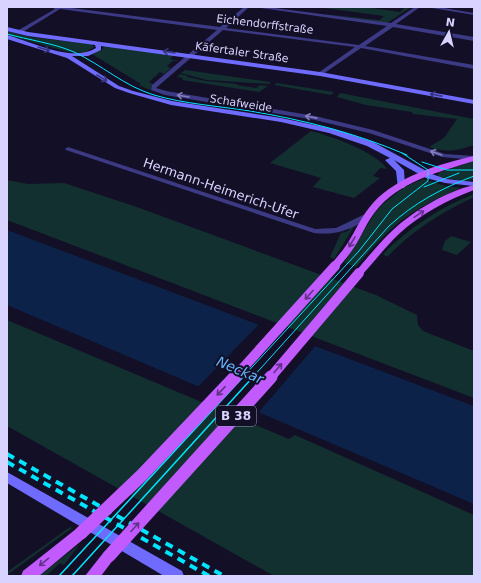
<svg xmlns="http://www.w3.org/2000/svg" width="481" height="583" viewBox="0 0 481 583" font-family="'DejaVu Sans',sans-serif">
<rect width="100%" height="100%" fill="#130f26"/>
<g fill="#12302f">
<path d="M 325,7 L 365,7 L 400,12 L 405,7 L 411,7 L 387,23 L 324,14 L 380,20 L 384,16 L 324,8 Z"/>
<path d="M 7,31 L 30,37 L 91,44 L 94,47 L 84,53 L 68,52 L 7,35 Z"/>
<path d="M 104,46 L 175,54 L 170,59 L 179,61 L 173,61 L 167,66 L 171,68 L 164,74 L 160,72 L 149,82 L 153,84 L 150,90 L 139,85 L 141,84 L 92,54 L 102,50 Z"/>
<path d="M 185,70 L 271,82 L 269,84 L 207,80 L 181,73 Z"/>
<path d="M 180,74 L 188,76 L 187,77 L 206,81 L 237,84 L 237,85 L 256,88 L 260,85 L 268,86 L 259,92 L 182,80 L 183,78 L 177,77 Z"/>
<path d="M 277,83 L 334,92 L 331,95 L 274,85 Z"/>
<path d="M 340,93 L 474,119 L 474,145 C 456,151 448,153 429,147 L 444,138 L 457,119 L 413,114 L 412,112 L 366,105 L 337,97 Z"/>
<path d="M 311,131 C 331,136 376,152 387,169 L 380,168 L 373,176 L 380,178 L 354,198 L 313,187 L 321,178 L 270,163 Z"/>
<path d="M 474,161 L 474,180 L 465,181 L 438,177 L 438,173 Z"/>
<path d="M 423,179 L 446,186 L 461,188 C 433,200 406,213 385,235 C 375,245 365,256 356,267 L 344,263 L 375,213 L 383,204 L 403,188 Z"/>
<path d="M 7,180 L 28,184 L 64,183 L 134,206 L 376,295 L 417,315 L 418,325 L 423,331 L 474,351 L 474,398 L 7,220 Z"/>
<path d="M 474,194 L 474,197 C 439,214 415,229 387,257 L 383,254 C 409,228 440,207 474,194 Z"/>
<path d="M 353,225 L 355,225 L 334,259 L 330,257 L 341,233 L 348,231 Z"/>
<path d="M 451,236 L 471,242 L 457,255 L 442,250 L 445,241 Z"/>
<path d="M 7,320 L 289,439 L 295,435 L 474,515 L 474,576 L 274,576 L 7,426 Z"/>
<path d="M 70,527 L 72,528 L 7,575 L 7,572 Z"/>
<path d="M 80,544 L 64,565 L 60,563 L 46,576 L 39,576 Z"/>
</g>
<path fill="#0c2248" d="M 7,230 L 474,406 L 474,504 L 7,305 Z"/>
<path fill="#130f26" d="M 260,323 L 317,344 L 258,413 L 198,387 Z"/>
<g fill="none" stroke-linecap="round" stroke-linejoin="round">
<g fill="#3d3a85" fill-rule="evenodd">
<path d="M 51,7 L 64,7 L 220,27 L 244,7 L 249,7 L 226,28 L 359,45 L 387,26 L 254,7 L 267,7 L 391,23 L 415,7 L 420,7 L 396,24 L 474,37 L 474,41 L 393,27 L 365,46 L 474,65 L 474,69 L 361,48 L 320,76 L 317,74 L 318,73 L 355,47 L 223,30 L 156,88 L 166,91 L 315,116 L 373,130 L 445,154 L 474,156 L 474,160 L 442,157 L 369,133 L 315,120 L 165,95 L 151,90 L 152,85 L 217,30 L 60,9 L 21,33 L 17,33 L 17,31 L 55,9 Z"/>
<path d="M 426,7 L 438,7 L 474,13 L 474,15 Z"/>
<path d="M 68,147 L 315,229 L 336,228 L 363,215 L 369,215 L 370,217 C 367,220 363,222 359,224 C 344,232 332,235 314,233 L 66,150 L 65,149 Z"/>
</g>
<g fill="#6f6bff" fill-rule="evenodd">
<path d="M 7,27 L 28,32 L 320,72 L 474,100 L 474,104 L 320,76 L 101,46 L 101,50 L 88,56 L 72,56 L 119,86 L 133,91 L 172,101 L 281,118 L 334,129 L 373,142 L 432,174 L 446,179 L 474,182 L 474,186 L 445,183 L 426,178 L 394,160 L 404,170 L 405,186 L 404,188 L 398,188 L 396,171 L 385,160 L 390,158 L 367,146 L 329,133 L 281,122 L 171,105 L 129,93 L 115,88 L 67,58 L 7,39 L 7,35 C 32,42 72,63 96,48 L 95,45 L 28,36 L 7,31 Z"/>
<path d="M 7,472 L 182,571 L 184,576 L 164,576 L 7,483 Z"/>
</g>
<g fill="#c25bff" fill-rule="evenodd">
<path d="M 474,156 L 474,161 C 439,172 399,181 375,212 C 367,222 362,235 355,246 C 350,254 344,261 338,268 L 332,268 L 330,266 C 335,259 342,252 347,244 C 356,230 362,215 373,203 C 398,176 439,164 474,156 Z"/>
<path d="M 474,185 L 474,190 C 447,200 421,214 400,233 C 386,246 375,261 362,275 L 356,275 L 354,273 L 356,271 C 368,257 380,242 393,230 C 415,210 445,192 474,185 Z"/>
<path d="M 81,527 L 86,529 L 88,533 L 86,537 L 39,576 L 21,576 L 23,571 L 76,529 Z"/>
<path d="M 109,550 L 114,552 L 116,556 L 101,576 L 85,576 L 104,552 Z"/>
</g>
<g stroke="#00e5ff" stroke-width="1">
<path d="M 7,34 C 29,40 53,43 74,52 C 102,65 124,86 154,95 C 185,104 218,106 250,111 C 304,120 356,133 407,155"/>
<path d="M 422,162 L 447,170 L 474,170"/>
<path d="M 424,187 L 459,173"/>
<path d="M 242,378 L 359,251 L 392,209 L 428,181 L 428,170 L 402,153"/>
<path d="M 252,378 L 389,226 C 414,203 442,188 474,176"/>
</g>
<g stroke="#00e5ff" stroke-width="1.5">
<path d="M 59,576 L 243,377"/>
<path d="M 72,576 L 253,377"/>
</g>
<g stroke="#00e5ff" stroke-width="4" stroke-dasharray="8 6" stroke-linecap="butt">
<path d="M 7,454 L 224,576"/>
<path d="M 7,462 L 209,576"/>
</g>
<g stroke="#c25bff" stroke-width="10">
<path d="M 234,378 L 335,266"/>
<path d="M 270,378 L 359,273"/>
</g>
<g stroke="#c25bff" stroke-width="13">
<path d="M 81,533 L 142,475 L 235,377"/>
<path d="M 109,556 L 271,377"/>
</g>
</g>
<defs><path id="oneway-shaft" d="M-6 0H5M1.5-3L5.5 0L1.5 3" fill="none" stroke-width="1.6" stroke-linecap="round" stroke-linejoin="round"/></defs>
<g stroke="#38347d">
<use href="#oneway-shaft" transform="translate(44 49) rotate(18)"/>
<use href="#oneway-shaft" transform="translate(169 52) rotate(-172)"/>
<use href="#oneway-shaft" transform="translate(102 78) rotate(32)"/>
<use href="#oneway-shaft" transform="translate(436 95) rotate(-169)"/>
</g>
<g stroke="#837fbc">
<use href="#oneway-shaft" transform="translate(183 96) rotate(-171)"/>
<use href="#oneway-shaft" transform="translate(311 117) rotate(-169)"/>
<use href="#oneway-shaft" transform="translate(436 153) rotate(-160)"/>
</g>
<g stroke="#623188">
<use href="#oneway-shaft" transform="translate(419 214) rotate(-34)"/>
<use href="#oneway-shaft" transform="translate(352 242) rotate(121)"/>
<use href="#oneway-shaft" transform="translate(309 295) rotate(132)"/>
<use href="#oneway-shaft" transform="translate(278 368) rotate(-49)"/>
<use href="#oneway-shaft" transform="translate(221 391) rotate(133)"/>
<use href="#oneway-shaft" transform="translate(135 527) rotate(-48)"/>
<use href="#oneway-shaft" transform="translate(44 562) rotate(141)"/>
</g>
<g text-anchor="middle" stroke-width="4" stroke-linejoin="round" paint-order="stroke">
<g font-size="11" fill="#d9d4ff" stroke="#130f26">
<text transform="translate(265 24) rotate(7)" y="4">Eichendorffstraße</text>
<text transform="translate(242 52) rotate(8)" y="4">Käfertaler Straße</text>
<text transform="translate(241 103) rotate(9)" y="4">Schafweide</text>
</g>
<rect fill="#130f26" stroke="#9e99be" stroke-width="1" x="216" y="406" width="40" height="20" rx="3"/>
<g font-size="12" font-weight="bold" fill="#d9d4ff">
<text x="236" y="420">B 38</text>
</g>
<g font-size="13" fill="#d9d4ff" stroke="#130f26">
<text transform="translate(221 188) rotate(19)" y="5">Hermann-Heimerich-Ufer</text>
</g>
<g font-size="14" font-style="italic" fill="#62b6ff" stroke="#130f26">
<text transform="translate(240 370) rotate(23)" y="5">Neckar</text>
</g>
</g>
<rect width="481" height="583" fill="none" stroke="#d9d4ff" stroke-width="16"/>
<g transform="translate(449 32) rotate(8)" stroke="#130f26" stroke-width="3" paint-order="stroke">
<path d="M0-3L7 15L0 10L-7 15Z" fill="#d9d4ff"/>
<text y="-6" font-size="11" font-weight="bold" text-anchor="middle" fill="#d9d4ff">N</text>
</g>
</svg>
